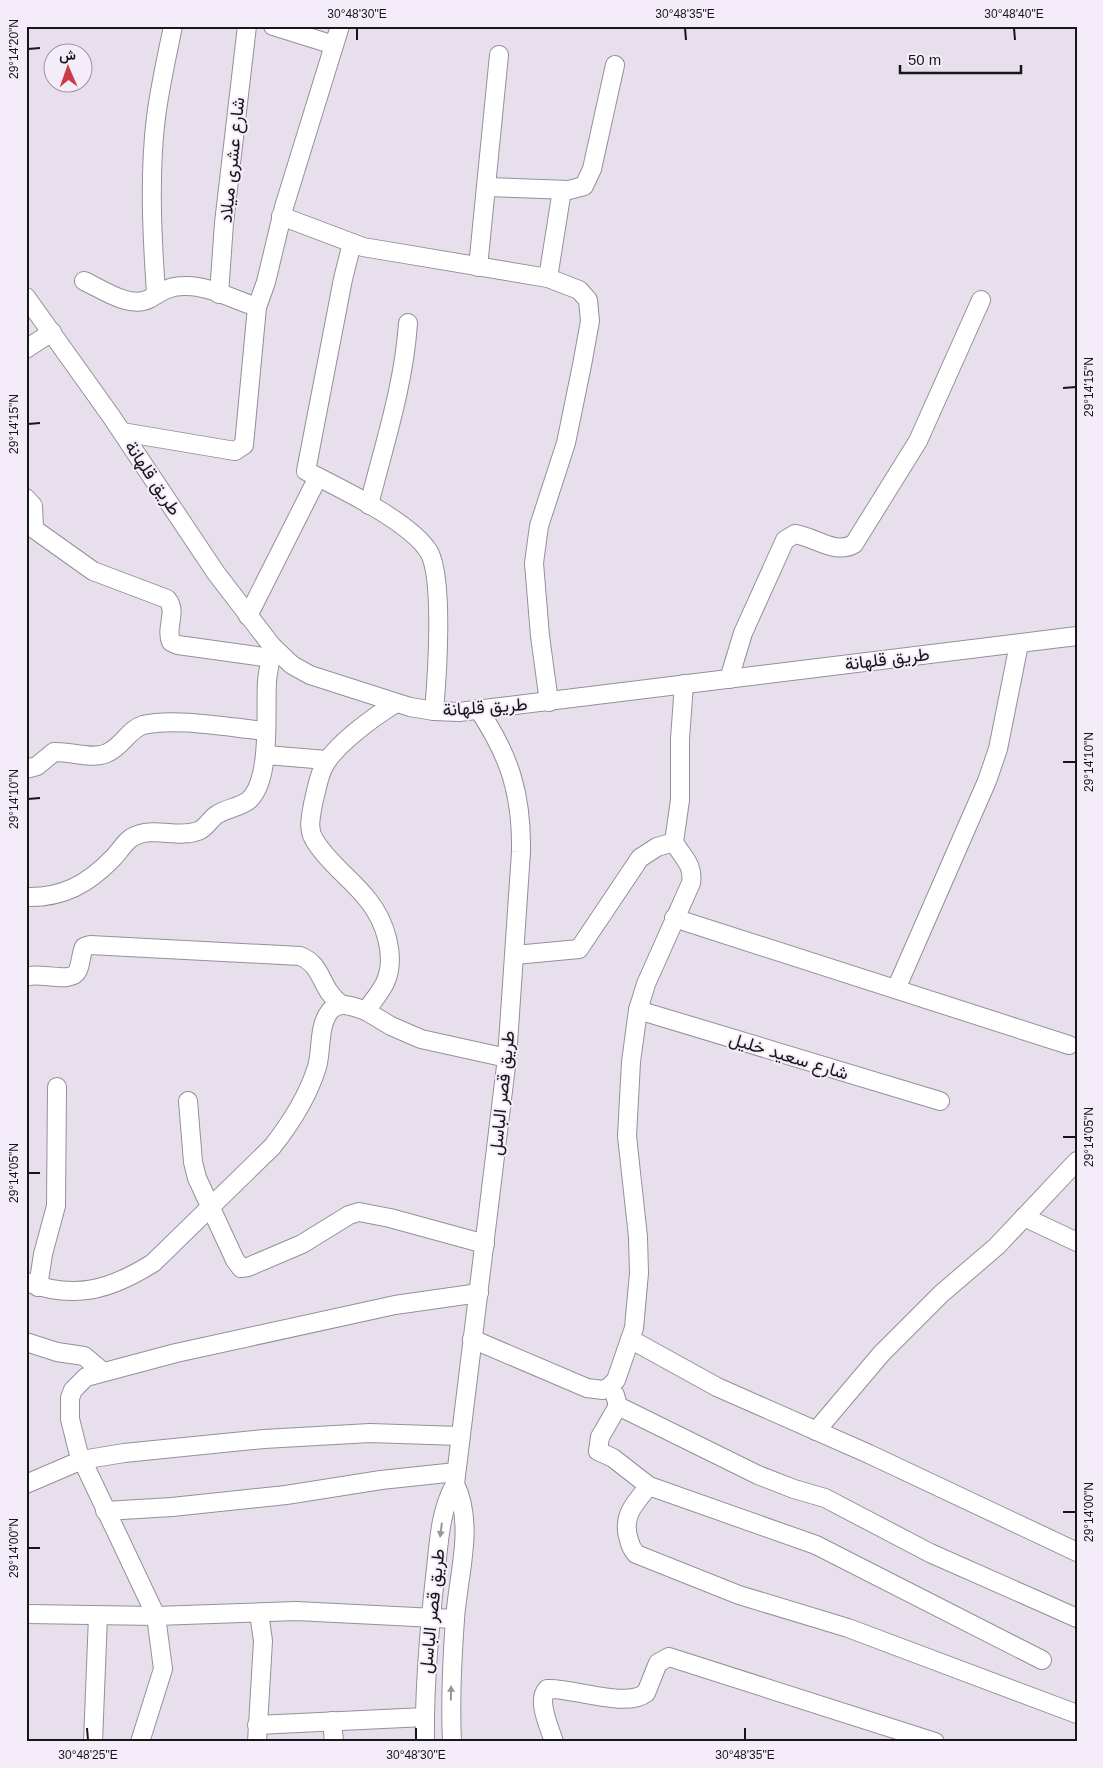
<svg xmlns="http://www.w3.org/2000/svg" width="1103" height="1768" viewBox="0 0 1103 1768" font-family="Arial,Vazirmatn,sans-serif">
<rect width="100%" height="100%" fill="#e7e0ec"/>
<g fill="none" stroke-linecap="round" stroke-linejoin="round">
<defs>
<g id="minor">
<path d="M 273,26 L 334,45"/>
<path d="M 486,187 L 569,190 L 584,186 L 592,169 L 615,65"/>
<path d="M 281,216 L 363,247 L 548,278 L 579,290 L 588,300 L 590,321 L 582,365 L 566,443 L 539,526 L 534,563 L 540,636 L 549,702"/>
<path d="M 352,243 L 343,279 L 306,471 C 338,487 411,522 429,552 C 444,579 437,678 434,711"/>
<path d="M 478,267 L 499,55"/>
<path d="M 548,278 L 562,190"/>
<path d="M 84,281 C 102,289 129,309 149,299 C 161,292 169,286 184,286 C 208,285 234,300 257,307"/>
<path d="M 156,293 C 152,235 149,174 156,117 C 160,86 167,56 173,26"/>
<path d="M 219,294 L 224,223 L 247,26"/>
<path d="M 26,297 L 111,416 L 216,573 L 272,646 L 292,665 L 310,675 L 410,707 L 434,711 L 459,712 L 1077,636"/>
<path d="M 26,349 L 52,332"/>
<path d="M 122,432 L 235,451 L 244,445 L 257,307 L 266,282 L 284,207 L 340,26"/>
<path d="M 26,498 L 33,506 L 34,529 L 93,571 L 167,599 C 178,612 165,627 171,642 L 178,645 L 271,658"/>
<path d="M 369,505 C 384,445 404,385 408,323"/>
<path d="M 248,616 L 318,477"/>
<path d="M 729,679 L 743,633 L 785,540 L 795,534 C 815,537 835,555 854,544 L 918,441 L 981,300"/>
<path d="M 266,755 L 327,760"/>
<path d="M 26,769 L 37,766 L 54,752 C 70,751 92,760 107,753 C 122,747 129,729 143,725 C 175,717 232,728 266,731"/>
<path d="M 26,897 C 63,898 88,884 113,858 C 119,852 124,843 131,838 C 152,825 177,839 198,831 C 207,828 210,818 218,814 C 227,808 241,807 249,800 C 272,779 265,710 267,681 C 268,670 271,658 273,647"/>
<path d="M 674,918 L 1069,1045"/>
<path d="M 515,955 L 579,949 L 640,858 L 657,847 L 674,842"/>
<path d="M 26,977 C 39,971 72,985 78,970 C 81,963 81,954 84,947 L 90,945 L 300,956 C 324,965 319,989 342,1005"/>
<path d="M 896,989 L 987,781 L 998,749 L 1019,644"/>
<path d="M 638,1010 L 940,1101"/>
<path d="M 366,1011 L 391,1026 L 421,1039 L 507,1058"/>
<path d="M 188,1101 L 193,1162 L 197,1178 L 235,1260 L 241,1268 L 248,1267 L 302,1244 L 349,1215 L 359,1212 L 390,1218 L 485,1244"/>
<path d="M 1024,1217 L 1077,1242"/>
<path d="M 26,1282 C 75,1300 110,1290 153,1263 L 272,1147 C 291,1123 308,1096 317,1067 C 322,1050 318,1026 330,1011 C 339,1000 355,1007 366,1011 C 372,1002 380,993 385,983 C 397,957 385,921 368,900 C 352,879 329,864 315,841 C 307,829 311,817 313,804 C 316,792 318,779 323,768 C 334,745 375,716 396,703"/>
<path d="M 38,1287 L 43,1254 L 56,1206 L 57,1087"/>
<path d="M 472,1339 L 587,1388 L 603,1390 L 609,1387 L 616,1380 L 634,1328 L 639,1273 L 638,1237 L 627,1136 L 631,1062 L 638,1010 L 646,984 L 691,883 C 694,864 682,857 674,842 L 680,800 L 680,739 L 684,684"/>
<path d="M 630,1339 L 717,1387 L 869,1454 L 1077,1552"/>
<path d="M 26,1342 L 57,1352 L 84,1356 L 103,1372"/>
<path d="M 615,1395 L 618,1406 L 758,1475 L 794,1489 L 825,1498 L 930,1553 L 1077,1618"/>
<path d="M 618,1406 L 600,1437 L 598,1451 L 613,1458 L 649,1486 L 816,1545 L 1042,1660"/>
<path d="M 816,1431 L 882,1353 L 941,1294 L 997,1246 L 1077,1161"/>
<path d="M 26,1484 L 82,1460 L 124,1453 L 264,1439 L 370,1433 L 460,1436"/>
<path d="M 649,1486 C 635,1503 621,1516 629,1540 C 630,1545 632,1549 636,1554 L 739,1595 L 848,1628 L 1077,1714"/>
<path d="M 105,1511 L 172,1507 L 286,1495 L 381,1480 L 456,1472"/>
<path d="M 26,1614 L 156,1616 L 296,1611 L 455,1619"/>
<path d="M 332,1721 L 334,1742"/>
<path d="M 257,1725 L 425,1717"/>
<path d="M 93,1742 L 98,1616"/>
<path d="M 140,1742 L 163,1669 L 156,1616 L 78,1451 L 70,1419 L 70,1398 L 73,1390 L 86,1377 L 176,1353 L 395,1305 L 479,1293"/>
<path d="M 257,1742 L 263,1641 L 259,1613"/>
<path d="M 425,1742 C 424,1686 429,1632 435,1577 C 439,1545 439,1513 455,1484 L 507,1058 L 521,852 C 522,795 510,756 478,709"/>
<path d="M 452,1742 C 450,1701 452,1660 455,1619 C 458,1575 475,1525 455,1484"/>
<path d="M 554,1742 C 550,1728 536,1701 547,1689 C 572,1687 625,1709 646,1693 L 658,1663 L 669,1657 L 935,1742"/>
</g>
</defs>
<use href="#minor" stroke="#958f9a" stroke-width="20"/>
<use href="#minor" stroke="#fff" stroke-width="18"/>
</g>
<defs><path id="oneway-solid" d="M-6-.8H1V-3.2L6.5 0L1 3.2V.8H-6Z" transform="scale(1.25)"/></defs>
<g fill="#979698">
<use href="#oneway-solid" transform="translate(441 1530) rotate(97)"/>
<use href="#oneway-solid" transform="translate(451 1693) rotate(-89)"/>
</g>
<path fill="none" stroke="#171519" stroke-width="2" d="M 357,28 L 357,40M 685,28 L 686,40M 1014,28 L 1015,40M 28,49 L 40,48M 1063,388 L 1076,387M 28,424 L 40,423M 1063,762 L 1076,762M 28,799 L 40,798M 1063,1137 L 1076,1137M 28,1173 L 40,1173M 1063,1512 L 1076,1512M 28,1548 L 40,1548M 87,1728 L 88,1740M 416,1728 L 416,1740M 745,1728 L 745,1740"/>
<g text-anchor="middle" stroke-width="4" stroke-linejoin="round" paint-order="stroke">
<g font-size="18" fill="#171519" stroke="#f4edf9">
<text transform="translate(232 160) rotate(-84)" y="6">شارع عشرى ميلاد</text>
<text transform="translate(153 478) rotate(56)" y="6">طريق قلهانة</text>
<text transform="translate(887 659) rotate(-7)" y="6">طريق قلهانة</text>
<text transform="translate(485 707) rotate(-4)" y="6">طريق قلهانة</text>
<text transform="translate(789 1056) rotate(17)" y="6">شارع سعيد خليل</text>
<text transform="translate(502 1093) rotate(-84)" y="6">طريق قصر الباسل</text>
<text transform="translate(432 1611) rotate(-84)" y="6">طريق قصر الباسل</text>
</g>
</g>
<rect width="1103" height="1768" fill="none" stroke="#f4edf9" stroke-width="55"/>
<g transform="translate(68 68) rotate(358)"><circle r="24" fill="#f4edf9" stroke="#9c979f"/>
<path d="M0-4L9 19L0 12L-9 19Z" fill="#cb3b46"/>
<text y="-8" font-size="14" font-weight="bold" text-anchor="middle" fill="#171519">ش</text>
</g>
<path d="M900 65v8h121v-8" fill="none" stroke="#171519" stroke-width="2.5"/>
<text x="908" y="65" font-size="15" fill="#171519" stroke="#f4edf9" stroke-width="4" paint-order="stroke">50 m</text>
<rect x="28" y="28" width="1048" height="1712" fill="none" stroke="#171519" stroke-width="2"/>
<g font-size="12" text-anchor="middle" fill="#171519">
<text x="357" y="18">30°48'30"E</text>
<text x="685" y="18">30°48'35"E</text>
<text x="1014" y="18">30°48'40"E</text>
<text transform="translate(14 49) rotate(-90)" y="4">29°14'20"N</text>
<text transform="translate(1089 387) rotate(-90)" y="4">29°14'15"N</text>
<text transform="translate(14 424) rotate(-90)" y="4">29°14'15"N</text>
<text transform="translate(1089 762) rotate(-90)" y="4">29°14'10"N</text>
<text transform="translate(14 799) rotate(-90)" y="4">29°14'10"N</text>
<text transform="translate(1089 1137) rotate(-90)" y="4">29°14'05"N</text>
<text transform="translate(14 1173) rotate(-90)" y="4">29°14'05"N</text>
<text transform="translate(1089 1512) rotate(-90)" y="4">29°14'00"N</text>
<text transform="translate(14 1548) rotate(-90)" y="4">29°14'00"N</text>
<text x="88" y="1759">30°48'25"E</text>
<text x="416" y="1759">30°48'30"E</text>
<text x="745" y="1759">30°48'35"E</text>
</g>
</svg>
